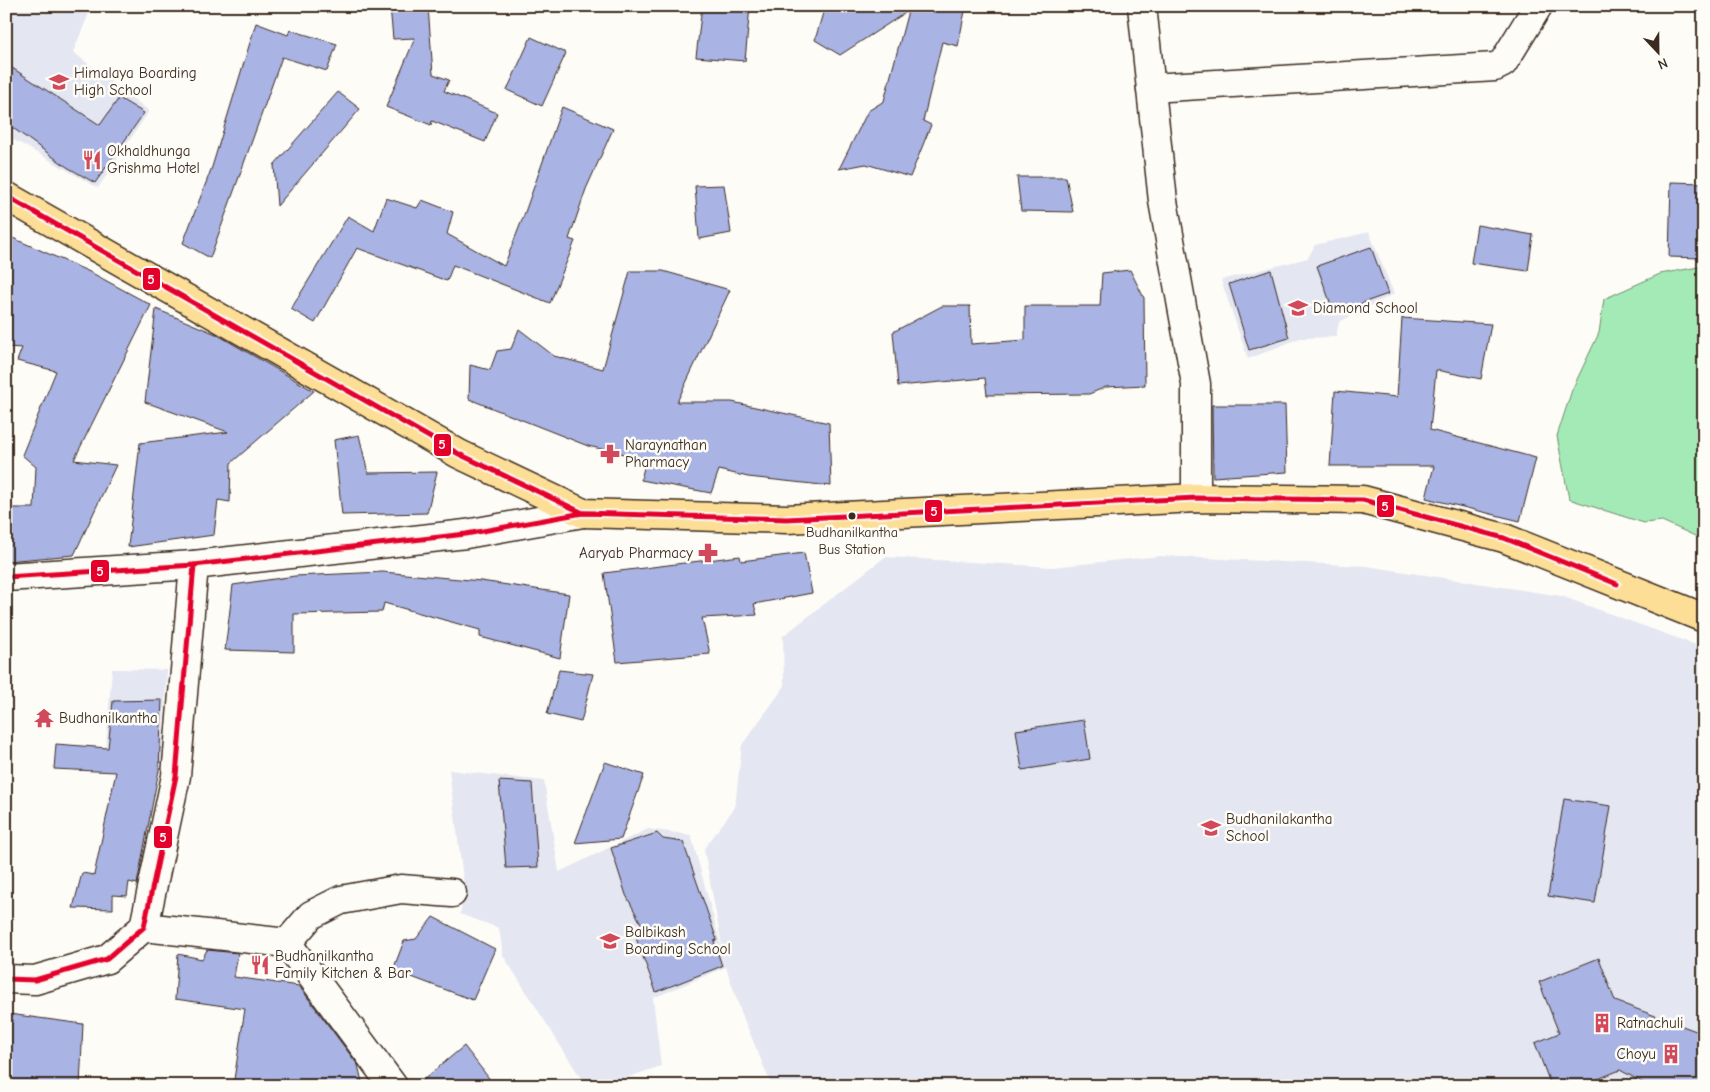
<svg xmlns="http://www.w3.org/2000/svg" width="1710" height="1092" viewBox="0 0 1710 1092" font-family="'Comic Neue',sans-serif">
<rect width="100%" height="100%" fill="#fdfcf7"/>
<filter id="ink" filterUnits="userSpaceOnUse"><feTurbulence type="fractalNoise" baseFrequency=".02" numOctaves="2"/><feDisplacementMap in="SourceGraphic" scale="10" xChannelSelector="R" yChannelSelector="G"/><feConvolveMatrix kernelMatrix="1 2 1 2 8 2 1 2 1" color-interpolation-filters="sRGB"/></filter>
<g filter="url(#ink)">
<g fill="#e4e6f1">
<path d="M 6,6 L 92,6 L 73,52 L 149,111 L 98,188 L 6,135 Z"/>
<path d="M 1369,232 L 1394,294 L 1339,322 L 1336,337 L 1300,338 L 1248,359 L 1221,280 L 1308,258 L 1315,245 Z"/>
<path d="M 1161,556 L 1366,566 L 1561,596 L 1704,648 L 1704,1086 L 772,1086 L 741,1012 L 726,967 L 653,998 L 661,1066 L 602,1086 L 586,1086 L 503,955 L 499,928 L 460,914 L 465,893 L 449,770 L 544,781 L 559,872 L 648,829 L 691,835 L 724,957 L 704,849 L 735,807 L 742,745 L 784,687 L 783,636 L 885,557 L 1052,567 Z"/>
<path d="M 112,669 L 167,670 L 161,772 L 104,770 Z"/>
</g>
<path fill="#a4eab7" stroke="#708a6a" d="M 1704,266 L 1704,540 L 1662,521 L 1644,523 L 1569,499 L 1557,436 L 1572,390 L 1599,333 L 1604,299 L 1660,274 Z"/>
<g fill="#a9b3e4" stroke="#3b2a1e">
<path d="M 390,6 L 428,6 L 433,74 L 449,80 L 444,91 L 497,113 L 485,142 L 432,121 L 431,125 L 386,107 L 415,38 L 393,39 Z"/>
<path d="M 702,6 L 750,6 L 745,61 L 696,57 Z"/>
<path d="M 825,6 L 966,6 L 958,46 L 942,42 L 923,121 L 931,125 L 910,177 L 866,164 L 839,169 L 868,111 L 884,101 L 908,11 L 840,55 L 815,40 Z"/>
<path d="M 256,23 L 288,35 L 290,30 L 337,44 L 327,71 L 282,57 L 210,258 L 183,243 L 212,167 Z"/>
<path d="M 531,37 L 566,53 L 542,106 L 507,90 Z"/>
<path d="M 6,64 L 100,125 L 119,98 L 144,113 L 95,183 L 67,167 L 6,123 Z"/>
<path d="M 338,92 L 360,109 L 277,206 L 274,165 Z"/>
<path d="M 562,107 L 613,129 L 586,189 L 569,239 L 575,241 L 550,303 L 453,265 L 447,281 L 357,248 L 315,323 L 291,309 L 348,216 L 374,231 L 386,198 L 417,208 L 422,200 L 453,212 L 447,234 L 504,266 L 524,215 Z"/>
<path d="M 1017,177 L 1066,177 L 1073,212 L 1021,211 Z"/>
<path d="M 1671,182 L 1704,183 L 1704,231 L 1702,231 L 1701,258 L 1669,257 Z"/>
<path d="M 724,185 L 731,233 L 699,239 L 695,186 Z"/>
<path d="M 1477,225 L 1533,235 L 1528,271 L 1471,263 Z"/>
<path d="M 6,235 L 92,273 L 151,305 L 74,460 L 116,465 L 74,555 L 6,561 L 6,508 L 34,508 L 36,467 L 22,455 L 56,371 L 17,361 L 22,348 L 6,347 Z"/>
<path d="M 1371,247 L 1388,294 L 1334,313 L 1317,266 Z"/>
<path d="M 1130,270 L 1144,298 L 1145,385 L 1106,387 L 1089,394 L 987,395 L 985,378 L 898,386 L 893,332 L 942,306 L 970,306 L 971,344 L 1025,340 L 1025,306 L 1100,306 L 1102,273 Z"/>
<path d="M 1271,270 L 1289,338 L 1249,350 L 1229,284 Z"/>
<path d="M 630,271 L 663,271 L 730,290 L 677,402 L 732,402 L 829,423 L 831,486 L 748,477 L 719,470 L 711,493 L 641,480 L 646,459 L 588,446 L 469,399 L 470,365 L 490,370 L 497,351 L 511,349 L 519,329 L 554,356 L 603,369 Z"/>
<path d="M 156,309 L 216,334 L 314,391 L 231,463 L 230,502 L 218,500 L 214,535 L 128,547 L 140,443 L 228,432 L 145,402 Z"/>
<path d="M 1402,318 L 1491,324 L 1481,379 L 1436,370 L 1430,430 L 1536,458 L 1520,521 L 1426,498 L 1434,466 L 1330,466 L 1335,391 L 1397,397 Z"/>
<path d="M 1212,405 L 1285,405 L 1287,472 L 1213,477 Z"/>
<path d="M 359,435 L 368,473 L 437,472 L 427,513 L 342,515 L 334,440 Z"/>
<path d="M 804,553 L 812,593 L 754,604 L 757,615 L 702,618 L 710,654 L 617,662 L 604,573 L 740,556 L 741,561 Z"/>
<path d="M 383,572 L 481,581 L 569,594 L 560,658 L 480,637 L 480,630 L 384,603 L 382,612 L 294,614 L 294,652 L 225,650 L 233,585 L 295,576 Z"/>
<path d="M 559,670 L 593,674 L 581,722 L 547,714 Z"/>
<path d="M 162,700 L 159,770 L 137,884 L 129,882 L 127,896 L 113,895 L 113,909 L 73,908 L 82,873 L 94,875 L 116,772 L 54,769 L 56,744 L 108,748 L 113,701 Z"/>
<path d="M 1084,720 L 1090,759 L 1022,770 L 1016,730 Z"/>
<path d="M 605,762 L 644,775 L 621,839 L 575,843 Z"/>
<path d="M 499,781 L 532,783 L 538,867 L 506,868 Z"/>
<path d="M 1564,799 L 1611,806 L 1595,903 L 1548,896 Z"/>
<path d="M 657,833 L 663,839 L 683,842 L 717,940 L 714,941 L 722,966 L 656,992 L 636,938 L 646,933 L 626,895 L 611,848 Z"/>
<path d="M 433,917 L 495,949 L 473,1000 L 393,970 L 404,941 L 416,939 Z"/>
<path d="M 207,950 L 238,953 L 234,977 L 299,986 L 358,1065 L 363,1086 L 233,1086 L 245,1009 L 175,999 L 178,954 L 202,959 Z"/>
<path d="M 1599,958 L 1615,1001 L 1704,1034 L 1704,1086 L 1649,1086 L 1620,1070 L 1581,1086 L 1551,1086 L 1535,1043 L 1559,1033 L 1539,982 Z"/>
<path d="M 9,1014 L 83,1024 L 80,1086 L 6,1086 Z"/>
<path d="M 464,1046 L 495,1086 L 416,1086 Z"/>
</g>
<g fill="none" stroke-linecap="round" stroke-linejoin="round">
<defs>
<g id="minor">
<path d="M 1142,6 L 1163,201 L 1196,384 L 1196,498"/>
<path d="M 1151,88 L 1495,67 L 1503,63 L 1538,6"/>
<path d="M 6,577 L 194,565"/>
<path d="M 144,927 L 287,943 L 393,1086"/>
<path d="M 287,943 L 311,915 L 341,900 L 401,889 L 452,893"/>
<path d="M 6,979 L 35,980 L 107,959 L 144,927 L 176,776 L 194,565 L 466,534 L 583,513"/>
</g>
<path id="major" d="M 6,196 L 459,454 L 583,513 L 787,519 L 1196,498 L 1363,500 L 1504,538 L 1704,618"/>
</defs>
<use href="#minor" stroke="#3b2a1e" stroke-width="31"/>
<use href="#major" stroke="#3b2a1e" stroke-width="31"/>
<use href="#minor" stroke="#fdfcf7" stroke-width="28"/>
<use href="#major" stroke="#fdde96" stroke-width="28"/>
<defs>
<g id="bus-1">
<path d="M 6,196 L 459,454 L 583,513 L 594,513"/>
<path d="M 6,577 L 194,565"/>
<path d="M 6,979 L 35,980 L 107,959 L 144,927 L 176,776 L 194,565 L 466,534 L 583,513 L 787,519 L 1196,498 L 1363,500 L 1504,538 L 1617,584"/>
</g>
</defs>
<use href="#bus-1" stroke="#fdfcf7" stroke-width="9"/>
<use href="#bus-1" stroke="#e4002b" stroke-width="5"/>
</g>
</g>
<defs>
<symbol id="school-bare" viewBox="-9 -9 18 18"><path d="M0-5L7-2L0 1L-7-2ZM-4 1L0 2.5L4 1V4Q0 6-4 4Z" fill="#d1495b" stroke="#fdfcf7" stroke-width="2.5" paint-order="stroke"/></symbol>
<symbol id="restaurant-bare" viewBox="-9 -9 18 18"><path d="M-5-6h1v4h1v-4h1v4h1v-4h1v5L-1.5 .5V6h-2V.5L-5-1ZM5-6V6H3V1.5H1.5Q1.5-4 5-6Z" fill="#d1495b" stroke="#fdfcf7" stroke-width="2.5" paint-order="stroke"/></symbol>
<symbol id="pharmacy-bare" viewBox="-9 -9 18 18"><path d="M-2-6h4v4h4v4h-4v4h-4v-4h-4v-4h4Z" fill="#d1495b" stroke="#fdfcf7" stroke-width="2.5" paint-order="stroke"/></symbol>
<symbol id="temple-bare" viewBox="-9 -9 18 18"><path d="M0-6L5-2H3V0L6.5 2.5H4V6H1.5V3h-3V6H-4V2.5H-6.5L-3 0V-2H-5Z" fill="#d1495b" stroke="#fdfcf7" stroke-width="2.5" paint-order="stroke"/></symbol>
<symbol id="building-bare" viewBox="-9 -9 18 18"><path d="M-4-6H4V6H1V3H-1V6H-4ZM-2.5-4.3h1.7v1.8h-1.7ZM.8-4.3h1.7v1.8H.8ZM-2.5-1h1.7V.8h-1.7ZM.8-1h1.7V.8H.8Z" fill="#d1495b" stroke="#fdfcf7" stroke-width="2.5" paint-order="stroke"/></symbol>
</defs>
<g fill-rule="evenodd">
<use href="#school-bare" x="45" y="68" width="28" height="28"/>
<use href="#restaurant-bare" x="78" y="146" width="28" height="28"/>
<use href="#school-bare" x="1284" y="294" width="28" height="28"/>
<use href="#pharmacy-bare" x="596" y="440" width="28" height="28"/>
<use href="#pharmacy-bare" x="694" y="539" width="28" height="28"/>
<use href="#temple-bare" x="30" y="704" width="28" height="28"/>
<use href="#school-bare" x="1197" y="814" width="28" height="28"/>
<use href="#school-bare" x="596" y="927" width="28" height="28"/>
<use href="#restaurant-bare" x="246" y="951" width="28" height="28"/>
<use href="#building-bare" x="1588" y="1009" width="28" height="28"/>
<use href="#building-bare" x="1657" y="1040" width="28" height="28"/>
</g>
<circle fill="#3b2a1e" stroke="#fdfcf7" stroke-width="2" cx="852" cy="516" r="4.5"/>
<g text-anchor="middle" stroke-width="5" stroke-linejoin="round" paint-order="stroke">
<g font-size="14" fill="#3b2a1e" stroke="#fdfcf7">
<text x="852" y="537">Budhanilkantha<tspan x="852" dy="17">Bus Station</tspan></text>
</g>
<g font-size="15" fill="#3b2a1e" stroke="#fdfcf7" text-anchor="start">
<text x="74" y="78">Himalaya Boarding<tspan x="74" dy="17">High School</tspan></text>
<text x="107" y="156">Okhaldhunga<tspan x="107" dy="17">Grishma Hotel</tspan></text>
<text x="1313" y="313">Diamond School</text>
<text x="625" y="450">Naraynathan<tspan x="625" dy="17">Pharmacy</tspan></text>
<text x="693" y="558" text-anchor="end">Aaryab Pharmacy</text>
<text x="59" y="723">Budhanilkantha</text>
<text x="1226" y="824">Budhanilakantha<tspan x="1226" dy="17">School</tspan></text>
<text x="625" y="937">Balbikash<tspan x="625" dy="17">Boarding School</tspan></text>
<text x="275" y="961">Budhanilkantha<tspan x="275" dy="17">Family Kitchen &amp; Bar</tspan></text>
<text x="1617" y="1028">Ratnachuli</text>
<text x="1656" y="1059" text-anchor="end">Choyu</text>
</g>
</g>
<g stroke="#fdfcf7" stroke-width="2">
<rect x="142" y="267" width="19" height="24" rx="5" fill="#e4002b"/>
<rect x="433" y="433" width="19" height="24" rx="5" fill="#e4002b"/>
<rect x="1376" y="494" width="19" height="24" rx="5" fill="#e4002b"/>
<rect x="924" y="499" width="19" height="24" rx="5" fill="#e4002b"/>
<rect x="90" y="559" width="20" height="24" rx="5" fill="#e4002b"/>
<rect x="153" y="825" width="20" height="24" rx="5" fill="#e4002b"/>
</g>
<g font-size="14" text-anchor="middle" font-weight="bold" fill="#fff">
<text x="151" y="284">5</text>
<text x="442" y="449">5</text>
<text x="1385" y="511">5</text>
<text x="934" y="516">5</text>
<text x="100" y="576">5</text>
<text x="163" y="842">5</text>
</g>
<rect width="1710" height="1092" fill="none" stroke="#fdfcf7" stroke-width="25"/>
<rect x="12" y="12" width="1685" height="1067" fill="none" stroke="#3b2a1e" stroke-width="2" filter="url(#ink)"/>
<g transform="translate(1658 52) rotate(158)" stroke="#fdfcf7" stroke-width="4" paint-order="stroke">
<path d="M0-4L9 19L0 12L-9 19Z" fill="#3b2a1e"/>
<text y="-8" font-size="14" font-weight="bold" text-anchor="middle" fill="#3b2a1e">N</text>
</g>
</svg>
